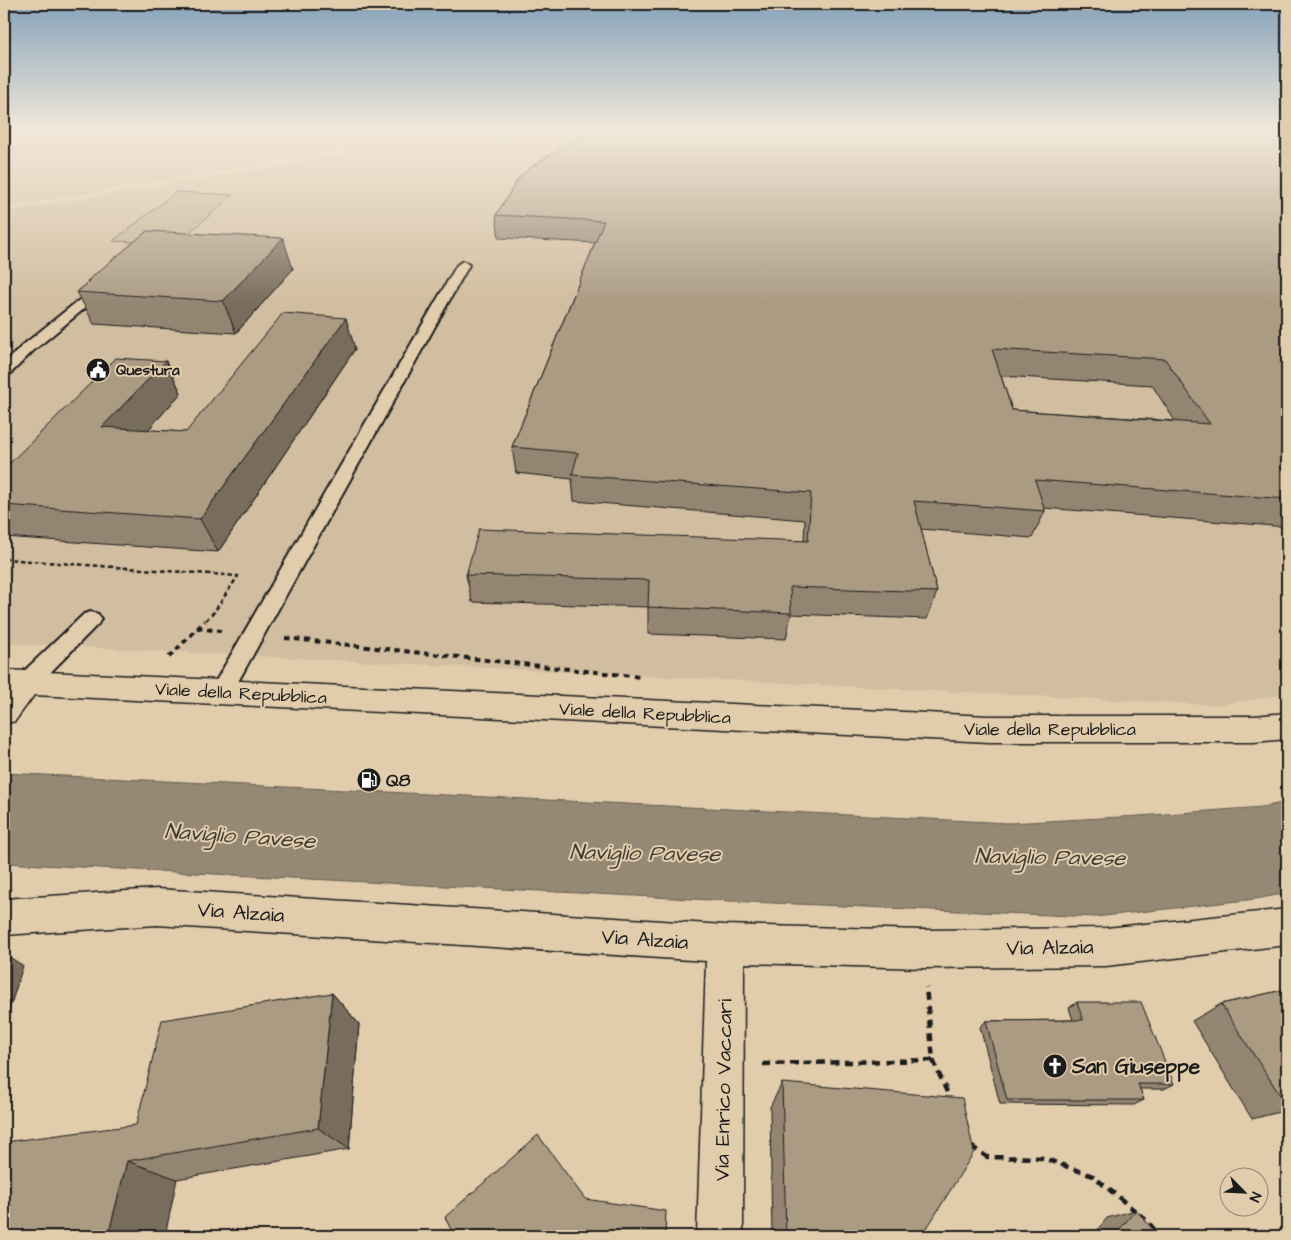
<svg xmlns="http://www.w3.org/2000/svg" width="1291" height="1240" viewBox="0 0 1291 1240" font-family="'Architects Daughter',sans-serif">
<rect width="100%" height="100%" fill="#e1ccab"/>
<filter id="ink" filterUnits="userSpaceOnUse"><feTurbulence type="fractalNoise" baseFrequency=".02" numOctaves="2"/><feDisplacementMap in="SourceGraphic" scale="10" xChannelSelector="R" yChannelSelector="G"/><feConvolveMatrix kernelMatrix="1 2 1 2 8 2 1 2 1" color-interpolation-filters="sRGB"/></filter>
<g filter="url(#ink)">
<path fill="#d1bd9f" d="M 4,131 L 1287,131 L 1287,694 L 1215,705 L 4,643 L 4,212 L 341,155 L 349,149 L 4,207 Z"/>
<path fill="#c0b093" stroke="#6e6658" d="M 176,192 L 233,195 L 176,244 L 113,241 Z"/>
<path fill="#958974" stroke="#655d51" d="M 4,773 L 1009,823 L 1139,816 L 1262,807 L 1287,802 L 1287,893 L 1256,899 L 1095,917 L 750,902 L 4,863 Z"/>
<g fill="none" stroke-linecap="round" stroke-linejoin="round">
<defs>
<g id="lane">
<path d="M 463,261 L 469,265 L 229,698 L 221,701 L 213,698 L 210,692 L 213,686 L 457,265 Z"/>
<path d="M 103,283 L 107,284 L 109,287 L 107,290 L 33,351 L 9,375 L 4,376 L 4,364 L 23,345 L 99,284 Z"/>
<path d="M 91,612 L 98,614 L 101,619 L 98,624 L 34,689 L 26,692 L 18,689 L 15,683 L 18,677 L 84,614 Z"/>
</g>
<path id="street" d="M 157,889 L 725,925 L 924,930 L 1106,928 L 1287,909 L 1287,945 L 1106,966 L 924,968 L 744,963 L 743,1236 L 697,1236 L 706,961 L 157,925 L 4,935 L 4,899 Z"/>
<path id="secondary" d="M 4,670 L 989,716 L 1254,716 L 1287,713 L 1287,739 L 1254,742 L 989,742 L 34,695 L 15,721 L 4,724 Z"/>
</defs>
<use href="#lane" stroke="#1c1c1c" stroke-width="4"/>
<use href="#street" stroke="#1c1c1c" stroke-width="3"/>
<use href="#secondary" stroke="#1c1c1c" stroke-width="3"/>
<path stroke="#1c1c1c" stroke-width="2.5" stroke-dasharray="4.5 3" stroke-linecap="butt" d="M 4,559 L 238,576 L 214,612 L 204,622"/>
<g stroke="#1c1c1c" stroke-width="4" stroke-dasharray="5.5 4.5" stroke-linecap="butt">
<path d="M 197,628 L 221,631"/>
<path d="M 285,638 L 641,677"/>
<path d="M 169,657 L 205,621"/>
</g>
<g stroke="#1c1c1c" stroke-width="4.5" stroke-dasharray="8 5.5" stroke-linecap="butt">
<path d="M 933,1060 L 950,1099"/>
<path d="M 763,1064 L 933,1060 L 926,987"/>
<path d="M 971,1146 L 987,1157 L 1043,1158 L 1093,1176 L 1146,1220 L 1160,1236"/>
</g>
<use href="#lane" fill="#e1ccab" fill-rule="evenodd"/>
<use href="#street" fill="#e1ccab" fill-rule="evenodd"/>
<use href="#secondary" fill="#e1ccab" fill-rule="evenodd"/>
</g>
<g fill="#938571" stroke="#1c1c1c" fill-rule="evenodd">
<path d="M 585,131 L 1287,131 L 1287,527 L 1044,508 L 1045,511 L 1032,538 L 921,529 L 937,592 L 927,619 L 791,614 L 786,639 L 648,634 L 648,607 L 472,602 L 466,575 L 804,541 L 805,520 L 574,501 L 572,479 L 516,473 L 512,447 L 595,243 L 499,238 L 496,215 L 589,133 ZM 1001,376 L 1152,385 L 1175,421 L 1012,410 Z"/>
<path d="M 293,269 L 236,333 L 94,324 L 77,292 L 88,283 L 87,281 Z"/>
<path d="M 355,349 L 218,552 L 4,537 L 4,469 L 166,361 L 181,393 L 148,430 L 186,432 Z"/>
<path d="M 1287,989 L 1287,1110 L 1252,1119 L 1192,1021 L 1221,1004 Z"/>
<path d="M 332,993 L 359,1024 L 349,1149 L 177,1179 L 4,1236 L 136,1125 Z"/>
<path d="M 1077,1002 L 1174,1084 L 1164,1089 L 1140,1089 L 1144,1100 L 1134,1105 L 1000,1104 L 980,1027 L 986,1021 L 1073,1020 L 1069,1008 Z"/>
<path d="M 782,1083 L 922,1236 L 772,1236 L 770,1107 Z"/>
<path d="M 1136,1210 L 1159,1236 L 1092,1236 L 1107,1218 Z"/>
</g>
<g fill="#786c5c" stroke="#1c1c1c">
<path d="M 283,238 L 293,269 L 236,333 L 223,301 Z"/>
<path d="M 346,318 L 355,349 L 218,552 L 200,519 Z"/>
<path d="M 166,361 L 181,393 L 121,460 L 102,427 Z"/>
<path d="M 4,953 L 23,966 L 4,1027 Z"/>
<path d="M 332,993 L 359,1024 L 349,1149 L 318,1128 Z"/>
<path d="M 127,1161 L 177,1179 L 165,1236 L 108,1236 Z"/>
</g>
<g fill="#ab9b83" stroke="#1c1c1c" fill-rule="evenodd">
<path d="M 592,131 L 1287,131 L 1287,499 L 1035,480 L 1045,511 L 914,501 L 937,592 L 790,587 L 791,613 L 648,607 L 649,580 L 466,575 L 479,529 L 808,541 L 811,493 L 572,475 L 578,453 L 512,447 L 604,221 L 496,215 L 519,178 L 527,170 L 559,149 ZM 992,349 L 1165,359 L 1210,424 L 1012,410 Z"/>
<path d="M 147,231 L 283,238 L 223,301 L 77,292 L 90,281 L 87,281 Z"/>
<path d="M 283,313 L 346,318 L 200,519 L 4,505 L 4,469 L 116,358 L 166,361 L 102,427 L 186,432 Z"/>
<path d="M 1287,989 L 1287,1106 L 1221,1004 Z"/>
<path d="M 332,993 L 318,1128 L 127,1161 L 108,1236 L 4,1236 L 4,1142 L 136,1125 L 162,1020 Z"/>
<path d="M 1077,1002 L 1141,1002 L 1174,1084 L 1138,1084 L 1144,1100 L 1007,1100 L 986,1021 L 1083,1020 Z"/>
<path d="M 782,1083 L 962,1098 L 974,1152 L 922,1236 L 786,1236 Z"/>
<path d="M 538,1135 L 585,1199 L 666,1211 L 665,1236 L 454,1236 L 445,1217 Z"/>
<path d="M 1136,1210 L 1159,1236 L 1114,1236 Z"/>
</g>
</g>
<linearGradient id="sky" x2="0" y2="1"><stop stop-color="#87a3ba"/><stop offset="0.43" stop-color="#f2e8d9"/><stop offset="1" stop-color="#f2e8d9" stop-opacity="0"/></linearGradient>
<rect width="1291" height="305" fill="url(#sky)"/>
<defs>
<symbol id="civic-disc" viewBox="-11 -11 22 22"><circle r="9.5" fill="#1c1c1c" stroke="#e1ccab"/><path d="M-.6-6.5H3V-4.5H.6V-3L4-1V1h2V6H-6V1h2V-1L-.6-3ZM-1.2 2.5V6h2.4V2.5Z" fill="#fff"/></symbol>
<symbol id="fuel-disc" viewBox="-11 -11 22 22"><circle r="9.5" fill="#1c1c1c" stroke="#e1ccab"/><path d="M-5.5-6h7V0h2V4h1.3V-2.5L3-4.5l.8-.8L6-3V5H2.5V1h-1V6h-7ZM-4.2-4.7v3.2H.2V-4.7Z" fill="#fff"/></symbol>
<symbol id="church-disc" viewBox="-11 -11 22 22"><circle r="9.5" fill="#1c1c1c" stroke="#e1ccab"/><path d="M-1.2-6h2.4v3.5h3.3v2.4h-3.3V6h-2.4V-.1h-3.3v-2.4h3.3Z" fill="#fff"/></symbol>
</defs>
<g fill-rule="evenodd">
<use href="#civic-disc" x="84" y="356" width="28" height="28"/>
<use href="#fuel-disc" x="355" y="766" width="28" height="28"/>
<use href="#church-disc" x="1041" y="1052" width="28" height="28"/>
</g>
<g text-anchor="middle" stroke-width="4" stroke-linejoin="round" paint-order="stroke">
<g font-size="15" font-weight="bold" fill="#1c1c1c" stroke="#e1ccab" text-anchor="start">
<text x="116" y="375">Questura</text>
</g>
<g font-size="18" fill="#1c1c1c" stroke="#e1ccab">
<text transform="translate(241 693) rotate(3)" y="6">Viale della Repubblica</text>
<text transform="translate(645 713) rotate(3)" y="6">Viale della Repubblica</text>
<text x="1050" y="735">Viale della Repubblica</text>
</g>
<g font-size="18" font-weight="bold" fill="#1c1c1c" stroke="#e1ccab" text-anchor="start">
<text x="386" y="786">Q8</text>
</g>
<g font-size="21" fill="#1c1c1c" stroke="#e1ccab">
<text transform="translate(241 912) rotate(4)" y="7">Via Alzaia</text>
<text transform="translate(645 939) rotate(4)" y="7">Via Alzaia</text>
<text transform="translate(1050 947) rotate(-1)" y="7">Via Alzaia</text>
<text transform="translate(723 1090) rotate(-89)" y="7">Via Enrico Vaccari</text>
</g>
<g font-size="21" font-weight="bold" fill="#1c1c1c" stroke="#e1ccab" text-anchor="start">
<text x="1072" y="1073">San Giuseppe</text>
</g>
<g font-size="22" font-style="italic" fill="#403d36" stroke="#e1ccab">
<text transform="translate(240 835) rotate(4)" y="8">Naviglio Pavese</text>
<text transform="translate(645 852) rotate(1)" y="8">Naviglio Pavese</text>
<text transform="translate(1050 856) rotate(1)" y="8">Naviglio Pavese</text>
</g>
</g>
<rect width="1291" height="1240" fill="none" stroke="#e1ccab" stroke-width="20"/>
<rect x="10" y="10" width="1271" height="1220" fill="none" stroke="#1c1c1c" stroke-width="2" filter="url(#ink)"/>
<g transform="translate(1244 1192) rotate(114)"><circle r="24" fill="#e1ccab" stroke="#928672"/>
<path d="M0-4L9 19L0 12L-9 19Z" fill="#1c1c1c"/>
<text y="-8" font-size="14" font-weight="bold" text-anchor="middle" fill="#1c1c1c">N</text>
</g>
</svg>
